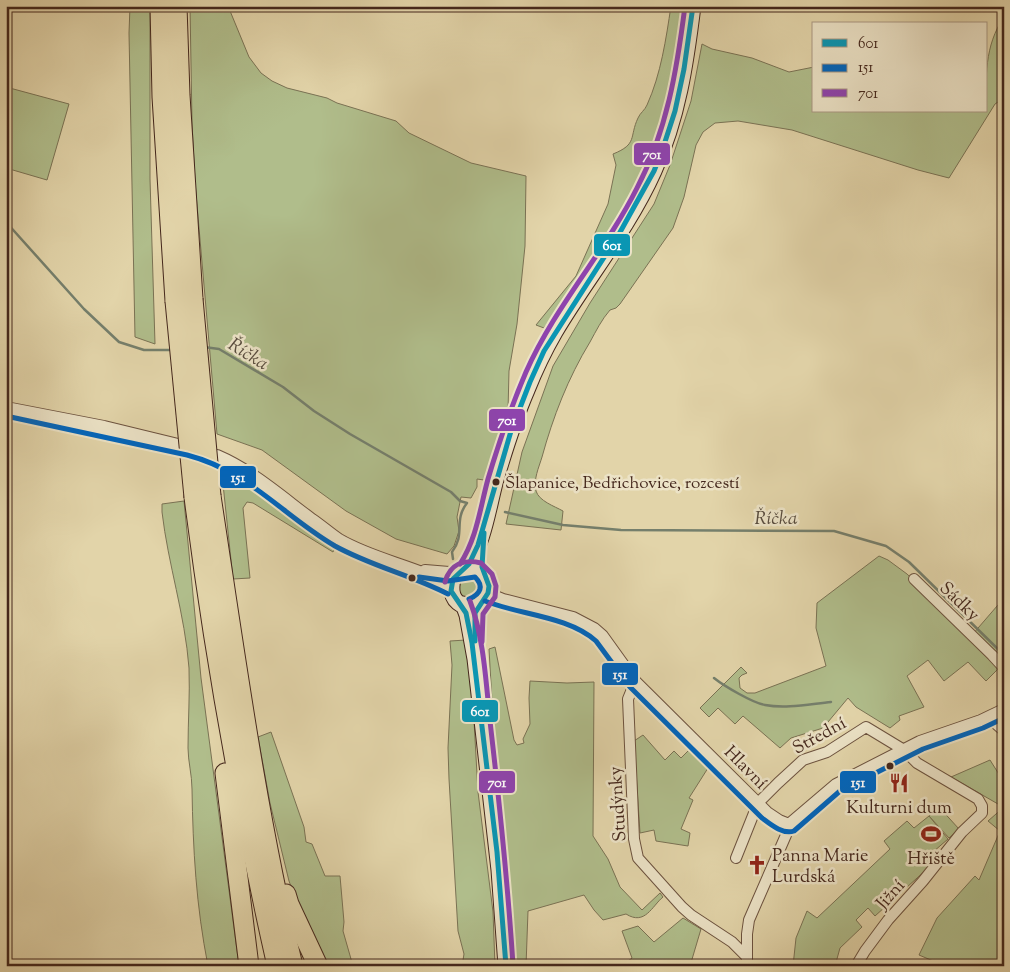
<svg xmlns="http://www.w3.org/2000/svg" width="1010" height="972" viewBox="0 0 1010 972" font-family="'Sorts Mill Goudy',serif">
<rect width="100%" height="100%" fill="#e2d4a9"/>
<filter id="stains"><feTurbulence type="fractalNoise" baseFrequency=".004" numOctaves="4"/><feColorMatrix values="0 0 0 0 .2 0 0 0 0 .09 0 0 0 0 .02 0 0 0 .5 -.17"/></filter>
<radialGradient id="worn" r=".72"><stop offset=".6" stop-color="#630" stop-opacity="0"/><stop offset="1" stop-color="#630" stop-opacity=".3"/></radialGradient>
<g fill="#b0bd8b" stroke="#7a7254">
<path d="M 130,6 L 150,6 L 150,179 L 155,344 L 135,337 L 129,33 Z"/>
<path d="M 190,6 L 228,6 L 249,57 L 261,73 L 272,81 L 287,88 L 327,98 L 337,103 L 396,121 L 409,133 L 471,163 L 526,176 L 525,246 L 517,324 L 509,371 L 508,411 L 494,460 L 484,480 L 477,479 L 477,487 L 471,498 L 461,497 L 457,517 L 459,531 L 454,546 L 447,554 L 396,539 L 346,511 L 262,450 L 217,434 L 195,182 L 192,123 Z"/>
<path d="M 671,6 L 684,6 C 681,35 678,64 672,93 C 664,127 651,161 635,193 C 612,239 574,286 544,328 L 536,325 L 576,276 L 608,204 L 616,165 L 613,154 C 638,144 629,137 638,118 C 640,113 645,110 647,105 C 661,74 666,39 671,6 Z"/>
<path d="M 1004,17 L 1004,98 L 995,104 L 949,178 L 918,170 L 792,130 L 738,121 L 715,123 L 703,132 L 696,145 L 684,197 L 673,228 L 620,304 L 616,308 L 610,310 C 602,319 596,331 590,342 C 568,378 553,417 542,457 C 539,467 533,480 536,491 C 539,501 554,506 563,511 L 561,530 L 506,524 L 522,452 L 553,366 L 590,303 L 654,204 L 670,165 L 691,101 L 702,44 L 712,49 L 752,58 L 789,72 L 814,67 L 814,111 L 986,111 C 986,78 984,46 1004,17 Z"/>
<path d="M 6,87 L 69,104 L 47,180 L 6,168 Z"/>
<path d="M 221,465 L 262,490 L 336,545 L 333,552 L 253,503 L 247,502 L 243,508 L 250,578 L 233,579 Z"/>
<path d="M 184,501 L 201,678 L 239,966 L 208,966 C 196,905 193,850 192,789 C 192,775 188,761 188,748 C 188,721 190,695 189,668 C 185,615 168,564 162,512 L 162,504 Z"/>
<path d="M 879,556 L 888,560 L 907,574 L 972,635 L 1004,598 L 1004,663 L 986,681 L 968,662 L 944,681 L 928,660 L 907,676 L 924,707 L 899,716 L 900,720 L 890,728 L 856,707 L 848,698 L 823,728 L 791,738 L 780,748 L 743,716 L 735,724 L 718,708 L 709,717 L 700,708 L 741,667 L 747,673 L 742,675 L 739,678 L 740,688 L 747,693 L 755,693 L 826,666 L 816,628 L 817,603 Z"/>
<circle cx="470" cy="587" r="12"/>
<path d="M 466,640 L 472,685 L 478,792 L 493,912 L 495,966 L 462,966 L 464,954 L 458,931 L 449,779 L 448,748 L 452,665 L 450,641 Z"/>
<path d="M 495,647 L 514,740 L 517,745 L 524,743 L 523,739 L 530,724 L 529,698 L 530,681 L 567,683 L 594,682 L 593,836 L 608,859 L 620,887 L 642,910 L 660,893 L 663,897 C 652,906 645,926 626,914 L 603,920 L 594,910 L 584,895 L 528,911 L 526,966 L 514,966 L 510,893 L 496,771 L 489,649 Z"/>
<path d="M 271,732 L 304,827 L 306,842 L 312,844 L 325,876 L 340,876 L 344,922 L 343,931 L 353,966 L 327,966 L 301,914 L 289,881 L 270,803 L 258,737 Z"/>
<path d="M 643,735 L 665,760 L 674,751 L 681,758 L 689,750 L 708,768 L 689,798 L 693,800 L 681,829 L 690,833 L 688,846 L 656,841 L 654,830 L 640,833 L 634,741 Z"/>
<path d="M 990,760 L 1002,779 L 1004,779 L 1004,805 L 998,804 L 951,777 Z"/>
<path d="M 939,807 L 959,829 L 949,838 L 929,816 Z"/>
<path d="M 1004,807 L 1004,966 L 945,966 L 919,955 L 937,918 L 975,876 L 979,880 L 1000,831 L 988,821 Z"/>
<path d="M 929,816 L 948,839 L 933,852 L 936,857 L 927,869 L 875,916 L 868,908 L 856,920 L 862,927 L 840,948 L 835,966 L 793,966 L 796,938 L 807,911 L 817,918 L 890,849 L 884,841 L 907,821 L 914,828 Z"/>
<path d="M 683,918 L 701,929 L 690,966 L 622,966 L 632,958 L 622,931 L 638,926 L 654,942 Z"/>
</g>
<g fill="none" stroke-linecap="round" stroke-linejoin="round">
<g stroke="#757f6c" stroke-width="2.5">
<path d="M 6,222 L 84,309 L 119,342 L 144,350 L 174,350"/>
<path d="M 204,347 L 219,349 L 283,387 L 314,411 L 350,434 L 451,492 L 460,501 L 467,503 C 453,521 466,534 452,552 L 453,559"/>
<path d="M 505,512 L 563,525 L 621,530 L 834,531 L 886,546 L 909,562 L 1004,655"/>
<path d="M 714,678 C 724,686 753,703 765,705 C 786,709 810,704 831,702"/>
</g>
<defs>
<g id="minor">
<path d="M 914,579 L 992,655 L 1004,668"/>
<path d="M 635,682 L 628,699 L 634,839 L 638,858 L 682,907 L 691,915 L 732,942 L 747,957"/>
<path d="M 991,717 L 996,724 L 1004,731"/>
<path d="M 736,858 L 758,803 L 778,783 L 803,760 L 827,752 L 866,727 L 904,750 L 917,763 L 978,799 L 982,806 L 982,813 L 962,832 L 923,881 L 888,920 L 865,951 L 856,966"/>
<path d="M 747,966 L 747,934 L 749,920 L 786,835 L 789,825"/>
</g>
<g id="tertiary">
<path d="M 6,408 L 104,427 L 178,445"/>
<path d="M 217,456 C 252,471 281,497 312,520 C 321,526 330,534 339,540 C 375,561 416,566 451,587"/>
<path d="M 425,571 L 449,573 L 458,572"/>
<path d="M 488,594 L 503,600 L 573,618 L 594,629 L 602,636 L 635,682 L 767,813 L 779,821 L 789,825 L 836,785 L 920,742 L 981,721 L 1004,710"/>
</g>
<g id="secondary">
<path d="M 466,568 C 483,546 488,510 495,483 C 504,452 514,420 527,390 C 535,370 544,351 555,332 C 587,278 628,229 654,171 C 678,118 686,63 693,6"/>
<path d="M 463,604 L 467,615 L 475,659 L 499,870 L 506,966"/>
<path d="M 475,630 C 475,622 474,614 477,607 C 481,599 490,596 489,584 C 488,578 484,572 478,570 C 446,555 440,618 479,604"/>
</g>
<g id="motorway">
<path d="M 160,6 L 162,97 L 175,301"/>
<path d="M 177,6 L 180,95 L 193,299"/>
<path d="M 211,496 C 235,653 256,811 293,966"/>
<path d="M 194,497 C 214,655 242,811 277,966"/>
<path d="M 225,773 L 249,966"/>
<path d="M 286,894 L 289,904 L 318,966"/>
</g>
</defs>
<use href="#minor" stroke="#6c523f" stroke-width="12"/>
<use href="#tertiary" stroke="#6c523f" stroke-width="14"/>
<use href="#secondary" stroke="#44271c" stroke-width="17"/>
<use href="#motorway" stroke="#44271c" stroke-width="21"/>
<use href="#minor" stroke="#ece3c7" stroke-width="10"/>
<use href="#tertiary" stroke="#ece3c7" stroke-width="12"/>
<use href="#secondary" stroke="#ece3c7" stroke-width="15"/>
<use href="#motorway" stroke="#e2d4a9" stroke-width="19"/>
<defs>
<g id="motorway-bridge">
<path d="M 193,299 L 211,496"/>
<path d="M 175,301 L 194,497"/>
</g>
</defs>
<use href="#motorway-bridge" stroke="#44271c" stroke-width="21" stroke-linecap="butt"/>
<use href="#motorway-bridge" stroke="#e2d4a9" stroke-width="19"/>
<defs>
<g id="bus-1">
<path d="M 475,641 L 475,613 L 488,593 L 489,586 L 482,567 L 484,533"/>
<path d="M 506,966 L 497,852 L 472,643 L 466,613 L 451,591 L 453,579 L 469,564 L 478,545 L 511,431 L 530,382 L 544,351 L 619,234 L 654,171 L 662,151 L 675,111 L 684,69 L 693,6"/>
</g>
<g id="bus-2">
<path d="M 6,416 L 187,455 C 249,471 282,515 335,546 C 371,566 411,575 448,594"/>
<path d="M 419,577 L 448,581 L 475,577 C 484,586 481,594 469,599"/>
<path d="M 485,601 C 520,615 568,616 596,641 L 630,687 L 762,818 C 770,824 783,835 794,831 L 840,791 L 923,749 L 983,728 L 1004,718"/>
</g>
<g id="bus-3">
<path d="M 460,564 C 477,538 480,508 488,479 C 499,442 511,407 526,372 C 555,306 605,252 637,188 C 667,131 677,69 685,6"/>
<path d="M 445,582 C 450,564 464,559 481,563 L 492,574 L 496,586 L 495,597 L 483,614 L 482,642"/>
<path d="M 470,601 C 485,641 486,687 491,730 C 500,808 508,887 513,965"/>
</g>
</defs>
<use href="#bus-1" stroke="#ece3c7" stroke-width="9"/>
<use href="#bus-2" stroke="#ece3c7" stroke-width="9"/>
<use href="#bus-3" stroke="#ece3c7" stroke-width="9"/>
<use href="#bus-1" stroke="#0a96b3" stroke-width="5"/>
<use href="#bus-2" stroke="#0065bd" stroke-width="5"/>
<use href="#bus-3" stroke="#8e44ad" stroke-width="5"/>
</g>
<defs>
<symbol id="restaurant-bare" viewBox="-9 -9 18 18"><path d="M-5-6h1v4h1v-4h1v4h1v-4h1v5L-1.5 .5V6h-2V.5L-5-1ZM5-6V6H3V1.5H1.5Q1.5-4 5-6Z" fill="#8f2418" stroke="#ece3c7" stroke-width="2.5" paint-order="stroke"/></symbol>
<symbol id="stadium-bare" viewBox="-9 -9 18 18"><path d="M0-5a6.5 5 0 1 0 0 10a6.5 5 0 1 0 0-10ZM-3.5-1.8h7v3.6h-7Z" fill="#8f2418" stroke="#ece3c7" stroke-width="2.5" paint-order="stroke"/></symbol>
<symbol id="church-bare" viewBox="-9 -9 18 18"><path d="M-1.2-6h2.4v3.5h3.3v2.4h-3.3V6h-2.4V-.1h-3.3v-2.4h3.3Z" fill="#8f2418" stroke="#ece3c7" stroke-width="2.5" paint-order="stroke"/></symbol>
</defs>
<g fill-rule="evenodd">
<use href="#restaurant-bare" x="885" y="769" width="28" height="28"/>
<use href="#stadium-bare" x="917" y="820" width="28" height="28"/>
<use href="#church-bare" x="743" y="851" width="28" height="28"/>
</g>
<g fill="#44271c" stroke="#ece3c7" stroke-width="2">
<circle cx="496" cy="482" r="4.5"/>
<circle cx="412" cy="578" r="4.5"/>
<circle cx="890" cy="766" r="4.5"/>
</g>
<g text-anchor="middle" stroke-width="5" stroke-linejoin="round" paint-order="stroke">
<g font-size="17" fill="#44271c" stroke="#ece3c7" text-anchor="start">
<text x="505" y="488">Šlapanice, Bedřichovice, rozcestí</text>
</g>
<g font-size="18" fill="#44271c" stroke="#ece3c7">
<text transform="translate(960 601) rotate(44)" y="6">Sádky</text>
<text transform="translate(819 735) rotate(-29)" y="6">Střední</text>
<text transform="translate(746 767) rotate(45)" y="6">Hlavní</text>
<text transform="translate(617 804) rotate(-94)" y="6">Studýnky</text>
<text transform="translate(890 894) rotate(-49)" y="6">Jižní</text>
</g>
<g font-size="18" fill="#44271c" stroke="#ece3c7">
<text x="899" y="813">Kulturni dum</text>
<text x="772" y="861" text-anchor="start">Panna Marie<tspan x="772" dy="21">Lurdská</tspan></text>
<text x="931" y="864">Hřiště</text>
</g>
<g font-size="19" font-style="italic" fill="#584c3e" stroke="#ece3c7">
<text transform="translate(249 353) rotate(32)" y="7">Říčka</text>
<text x="776" y="524">Říčka</text>
</g>
</g>
<g stroke="#ece3c7" stroke-width="2">
<rect x="633" y="142" width="38" height="24" rx="5" fill="#8e44ad"/>
<rect x="593" y="233" width="38" height="24" rx="5" fill="#0a96b3"/>
<rect x="488" y="408" width="38" height="24" rx="5" fill="#8e44ad"/>
<rect x="219" y="465" width="38" height="24" rx="5" fill="#0065bd"/>
<rect x="601" y="662" width="38" height="24" rx="5" fill="#0065bd"/>
<rect x="461" y="699" width="38" height="24" rx="5" fill="#0a96b3"/>
<rect x="839" y="770" width="38" height="24" rx="5" fill="#0065bd"/>
<rect x="478" y="770" width="38" height="24" rx="5" fill="#8e44ad"/>
</g>
<g font-size="14" text-anchor="middle" font-weight="bold" fill="#fff">
<text x="652" y="159">701</text>
<text x="612" y="250">601</text>
<text x="507" y="425">701</text>
<text x="238" y="482">151</text>
<text x="620" y="679">151</text>
<text x="480" y="716">601</text>
<text x="858" y="787">151</text>
<text x="497" y="787">701</text>
</g>
<rect width="1010" height="972" fill="none" stroke="#e2d4a9" stroke-width="25"/>
<rect x="8" y="8" width="995" height="957" fill="none" stroke="#44271c" stroke-width="2.5"/>
<rect x="12" y="12" width="985" height="947" fill="none" stroke="#44271c"/>
<rect x="812" y="22" width="175" height="90" fill="#ece3c7" stroke="#a99883"/>
<rect x="822" y="39" width="25" height="8" fill="#0a96b3" stroke="#a99883"/>
<text x="858" y="48" font-size="15" fill="#44271c">601</text>
<rect x="822" y="64" width="25" height="8" fill="#0065bd" stroke="#a99883"/>
<text x="858" y="72" font-size="15" fill="#44271c">151</text>
<rect x="822" y="89" width="25" height="8" fill="#8e44ad" stroke="#a99883"/>
<text x="858" y="98" font-size="15" fill="#44271c">701</text>
<rect width="100%" height="100%" filter="url(#stains)"/>
<rect width="100%" height="100%" fill="url(#worn)"/>
</svg>
